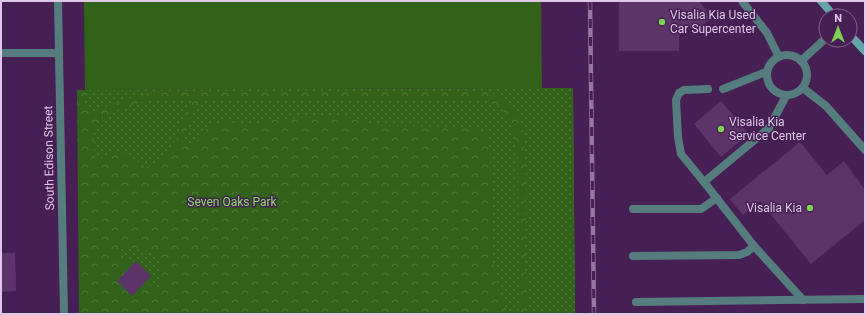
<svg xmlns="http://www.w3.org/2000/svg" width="866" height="315" viewBox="0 0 866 315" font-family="Roboto,sans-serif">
<defs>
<pattern id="park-crowns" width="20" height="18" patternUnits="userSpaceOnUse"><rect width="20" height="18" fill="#326219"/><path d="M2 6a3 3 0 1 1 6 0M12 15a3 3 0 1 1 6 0" fill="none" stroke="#4f773a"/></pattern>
<pattern id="garden-dots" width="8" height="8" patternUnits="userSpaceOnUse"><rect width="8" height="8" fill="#326219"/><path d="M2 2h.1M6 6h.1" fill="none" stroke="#4f773a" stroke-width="1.8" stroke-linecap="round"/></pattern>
</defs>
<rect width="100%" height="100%" fill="#461f54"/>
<path fill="#326219" d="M 84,1 L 541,1 L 542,88 L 85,90 Z"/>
<path fill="url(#park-crowns)" d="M 573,88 L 575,314 L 79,314 L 77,90 Z"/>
<g fill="url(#garden-dots)">
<path d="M 573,88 L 575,314 L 525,314 C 529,294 525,276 525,256 C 526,218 528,180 524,142 C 523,134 522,123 519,115 C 513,103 499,95 487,92 L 154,93 L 143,94 L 128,99 L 94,112 L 89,111 L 85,108 L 85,90 Z"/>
<path d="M 150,100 L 192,100 L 192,103 L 182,123 L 180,134 L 159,162 L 157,165 L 146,167 C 133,161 125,149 109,154 C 104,156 100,160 95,162 C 95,151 92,138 95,127 C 100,112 135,104 150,100 Z"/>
<path d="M 203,100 L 484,100 L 500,107 L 512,122 L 518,161 L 520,299 L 518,314 L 508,314 L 498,290 L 492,258 L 490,153 L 487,134 L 472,127 L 380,126 L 346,117 L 302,118 L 270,120 L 247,126 L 230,121 L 216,122 L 203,132 L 193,146 L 184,140 C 188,125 191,111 203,100 Z"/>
<path d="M 130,248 C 144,248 161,252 160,270 C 160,276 159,281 159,287 L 155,287 L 145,284 L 153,276 L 136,260 L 130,265 L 124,256 L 117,250 Z"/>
</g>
<g fill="#5c346a">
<path d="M 619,1 L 699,1 L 712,18 L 697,29 L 679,27 L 679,51 L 619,51 Z"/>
<path d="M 721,101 L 749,134 L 721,157 L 694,124 Z"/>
<path d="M 800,142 L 827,175 L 844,161 L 865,190 L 865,220 L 811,264 L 760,201 L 743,215 L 730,199 Z"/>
<path d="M 1,253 L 15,253 L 16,291 L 1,292 Z"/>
<path d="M 136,261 L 151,276 L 132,296 L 117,281 Z"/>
</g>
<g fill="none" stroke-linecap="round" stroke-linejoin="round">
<g stroke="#567d7e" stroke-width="8">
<path d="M 742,1 L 767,33 L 779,57"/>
<circle cx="787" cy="75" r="20"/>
<path d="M 801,61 L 826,38"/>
<path d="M 803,88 L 826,106 L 865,150"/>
<path d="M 708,89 L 684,90 L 679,93 L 676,100 L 678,137 L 681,154 L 704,182 L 769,128 L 786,96"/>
<path d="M 723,89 L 766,72"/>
<path d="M 704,182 L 754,246 L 803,300"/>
<path d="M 633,209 L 701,209 L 717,198"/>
<path d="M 633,256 L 739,255 L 747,252 L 754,246"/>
<path d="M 636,302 L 865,299"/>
</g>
<g stroke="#567d7e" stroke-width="8">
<path d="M 58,1 L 64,314"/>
<path d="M 1,53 L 59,53"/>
</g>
<g stroke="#65a7a8" stroke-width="8">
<path d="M 821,1 L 834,16"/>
<path d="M 850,35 L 865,51"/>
</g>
<defs>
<path id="rail" d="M 590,1 L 594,314"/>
</defs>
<use href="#rail" stroke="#9577a0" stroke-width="4.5"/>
<use href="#rail" stroke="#461f54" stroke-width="3" stroke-dasharray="9" stroke-linecap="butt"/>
</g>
<g fill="#7dd154" stroke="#461f54" stroke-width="1.5">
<circle cx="662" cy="22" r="4"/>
<circle cx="721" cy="129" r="4"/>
<circle cx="810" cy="208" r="4"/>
</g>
<g text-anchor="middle" stroke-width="3" stroke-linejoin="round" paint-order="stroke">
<g font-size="12" fill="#dfc8e7" stroke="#461f54" text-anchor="start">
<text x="670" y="19">Visalia Kia Used<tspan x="670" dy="14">Car Supercenter</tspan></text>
<text x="729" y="126">Visalia Kia<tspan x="729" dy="14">Service Center</tspan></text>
<text x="802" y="212" text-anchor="end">Visalia Kia</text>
</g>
<g font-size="12" fill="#dfc8e7" stroke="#461f54">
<text transform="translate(49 158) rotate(-91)" y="4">South Edison Street</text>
</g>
<g font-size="12" fill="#8ae062" stroke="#461f54">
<text x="232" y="206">Seven Oaks Park</text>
</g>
</g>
<rect width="866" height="315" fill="none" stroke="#dfc8e7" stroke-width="4"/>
<g transform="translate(838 28)"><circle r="19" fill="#461f54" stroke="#83638f"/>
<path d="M0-3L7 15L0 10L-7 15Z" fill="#7dd154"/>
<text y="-6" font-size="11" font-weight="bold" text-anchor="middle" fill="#dfc8e7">N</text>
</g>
</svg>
